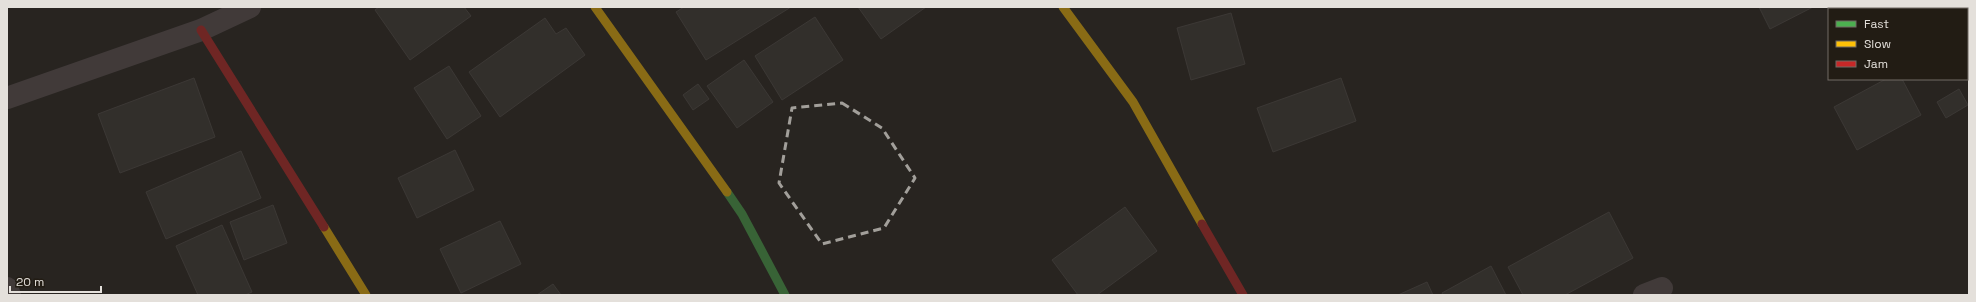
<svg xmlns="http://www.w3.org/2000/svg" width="1976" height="302" viewBox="0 0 1976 302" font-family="'Space Grotesk',sans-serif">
<rect width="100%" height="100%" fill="#282521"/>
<g fill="#3f3c39" stroke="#54504d">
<path d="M 379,7 L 464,7 L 471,16 L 410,60 L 375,10 Z"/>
<path d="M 684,7 L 791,7 L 706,60 L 676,12 Z"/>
<path d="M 858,7 L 926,7 L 881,39 Z"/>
<path d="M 1759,7 L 1813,7 L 1770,29 Z"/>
<path d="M 1231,13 L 1245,64 L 1191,80 L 1177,28 Z"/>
<path d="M 815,17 L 843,60 L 782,100 L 755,56 Z"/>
<path d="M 545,18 L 556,34 L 566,28 L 585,55 L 500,117 L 469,72 Z"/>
<path d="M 744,60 L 773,102 L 737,128 L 707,86 Z"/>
<path d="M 449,66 L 481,116 L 447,139 L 414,88 Z"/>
<path d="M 194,78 L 215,137 L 120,173 L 98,114 Z"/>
<path d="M 1341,78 L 1356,121 L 1273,152 L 1257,108 Z"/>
<path d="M 1886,79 L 1902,79 L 1921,115 L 1857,150 L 1834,107 Z"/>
<path d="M 698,84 L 709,99 L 693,110 L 683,95 Z"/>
<path d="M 1959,89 L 1968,105 L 1946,118 L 1937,102 Z"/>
<path d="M 455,150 L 474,190 L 417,218 L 398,178 Z"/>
<path d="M 241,151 L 261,198 L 166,239 L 146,192 Z"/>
<path d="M 273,205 L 287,243 L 244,260 L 230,222 Z"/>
<path d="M 1125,207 L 1157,251 L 1097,295 L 1078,295 L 1052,260 Z"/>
<path d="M 1609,212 L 1633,258 L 1565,295 L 1523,295 L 1508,267 Z"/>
<path d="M 500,221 L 521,264 L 461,293 L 440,249 Z"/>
<path d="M 222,225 L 252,292 L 245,295 L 198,295 L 176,246 Z"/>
<path d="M 1491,266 L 1506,295 L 1443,295 L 1442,293 Z"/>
<path d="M 1427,282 L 1433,295 L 1398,295 Z"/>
<path d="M 553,284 L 561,295 L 537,295 Z"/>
</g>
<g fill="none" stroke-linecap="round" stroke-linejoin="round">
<g stroke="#615558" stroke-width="22">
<path d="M 7,98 L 201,30 L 250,7"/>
<path d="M 7,288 L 10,295"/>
<path d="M 1644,295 L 1662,288"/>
</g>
<path stroke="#4caf50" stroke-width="9" d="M 727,192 L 742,214 L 785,295"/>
<g stroke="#ffc107" stroke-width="9">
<path d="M 595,7 L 727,192"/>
<path d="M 1063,7 L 1133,102 L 1202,224"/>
<path d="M 324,227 L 366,295"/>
</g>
<g stroke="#c62828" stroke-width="9">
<path d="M 201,30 L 324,227"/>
<path d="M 1202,224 L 1243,295"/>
</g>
</g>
<path d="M0 0H1976V302H0ZM 842,103 L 882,128 L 915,178 L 884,228 L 822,244 L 779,183 L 792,108 Z" fill="#282521" fill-opacity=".55" fill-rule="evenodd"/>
<path fill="none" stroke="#a29f9a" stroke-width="3" stroke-dasharray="8 5" stroke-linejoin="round" d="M 842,103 L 882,128 L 915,178 L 884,228 L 822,244 L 779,183 L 792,108 Z"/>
<rect width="1976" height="302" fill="none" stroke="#e4e0db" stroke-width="16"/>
<rect x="1828" y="8" width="140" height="72" fill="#221c14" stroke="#706a64"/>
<rect x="1836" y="21" width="20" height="6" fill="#4caf50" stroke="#706a64"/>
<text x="1864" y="28" font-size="12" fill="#e4e0db">Fast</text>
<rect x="1836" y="41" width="20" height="6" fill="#ffc107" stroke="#706a64"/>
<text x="1864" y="48" font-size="12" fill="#e4e0db">Slow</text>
<rect x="1836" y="61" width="20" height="6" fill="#c62828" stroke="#706a64"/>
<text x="1864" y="68" font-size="12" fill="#e4e0db">Jam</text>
<path d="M10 286v6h91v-6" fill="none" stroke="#e4e0db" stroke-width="2"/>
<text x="16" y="286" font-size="12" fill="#e4e0db" stroke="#221c14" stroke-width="3" paint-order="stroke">20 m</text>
</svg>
